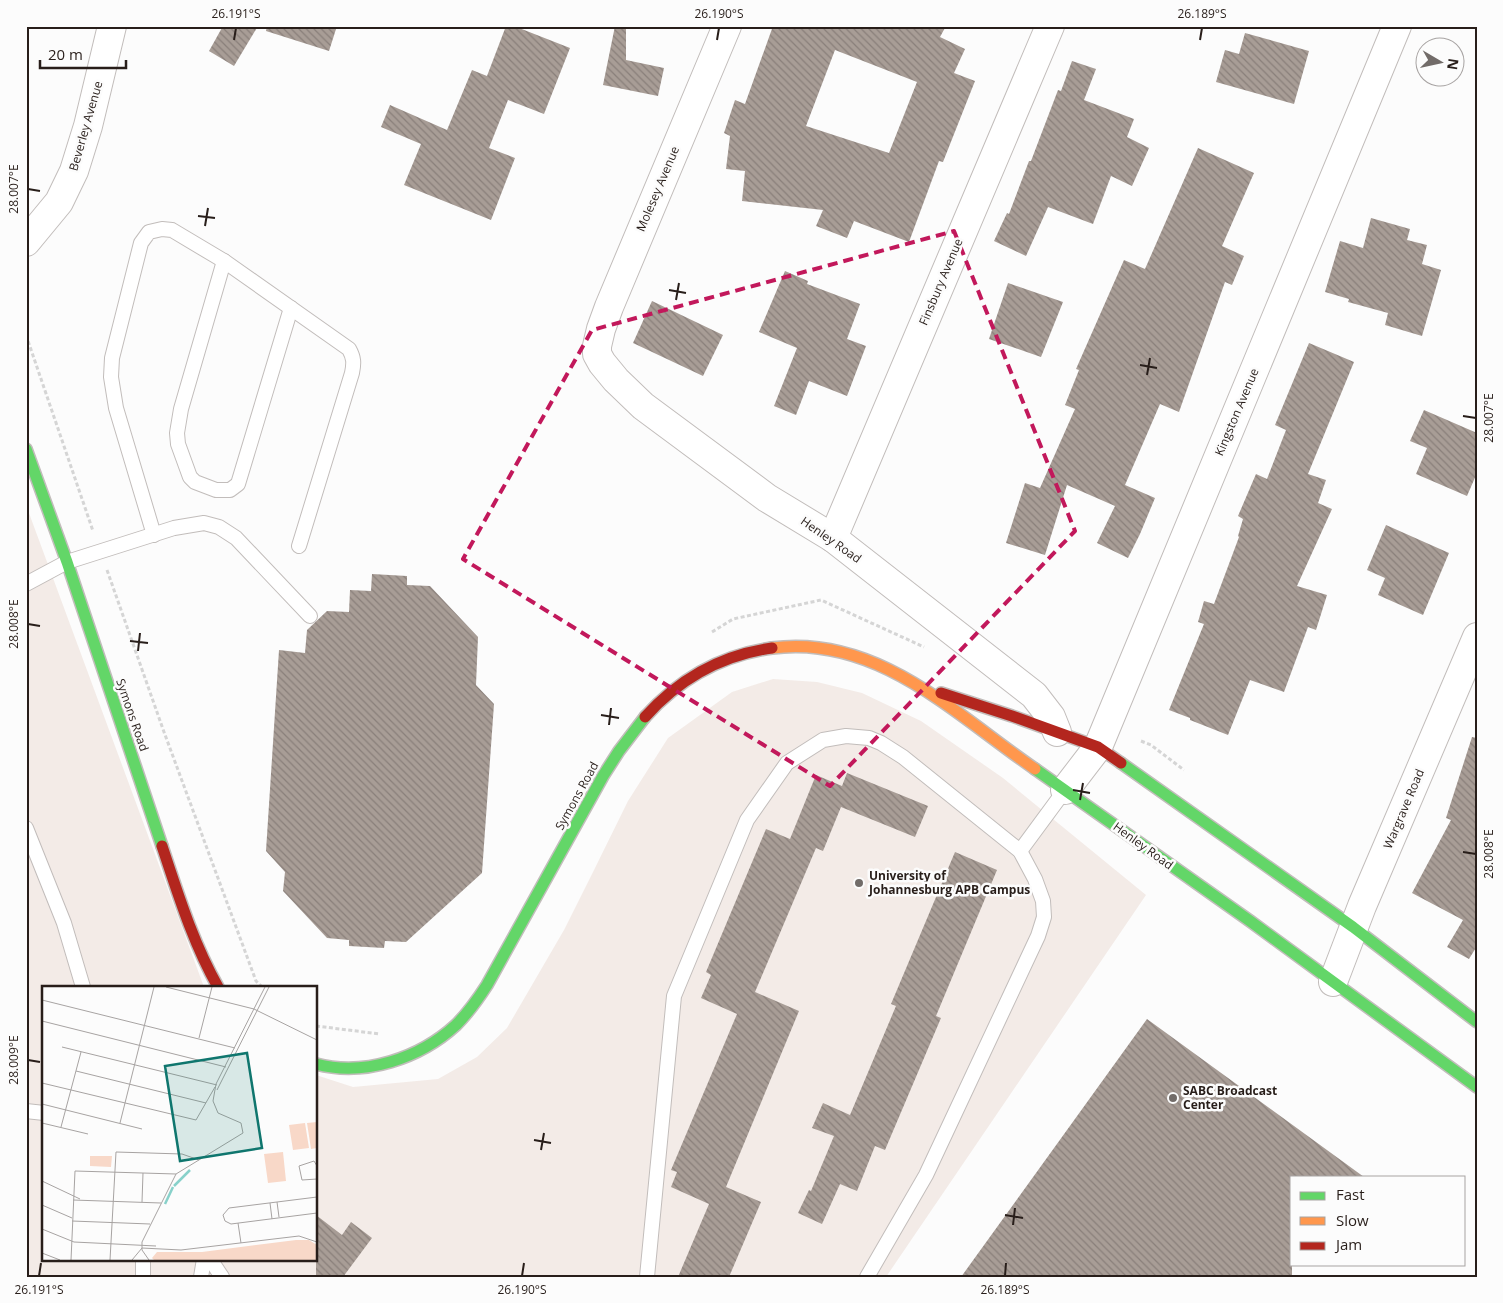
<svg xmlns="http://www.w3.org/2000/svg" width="1503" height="1303" viewBox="0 0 1503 1303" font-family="'Open Sans',sans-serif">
<defs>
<pattern id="building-back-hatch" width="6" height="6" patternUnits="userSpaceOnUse" patternTransform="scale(1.25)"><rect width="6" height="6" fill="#a89d96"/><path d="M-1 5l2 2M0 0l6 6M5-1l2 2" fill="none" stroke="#897f7a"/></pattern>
</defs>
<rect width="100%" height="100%" fill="#fcfcfc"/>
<path fill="#f3ebe7" d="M 26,505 L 204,987 L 44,987 L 44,1259 L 316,1259 L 316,1075 L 353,1087 L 438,1079 L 477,1057 L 507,1028 L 564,930 L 594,870 L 628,801 L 668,738 L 732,692 L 773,679 L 817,682 L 862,693 L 921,721 L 1003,778 L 1146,895 L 886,1277 L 26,1277 Z"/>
<g fill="url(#building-back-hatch)" fill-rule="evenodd">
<path d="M 223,26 L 258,26 L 234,66 L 209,51 Z"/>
<path d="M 267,26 L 337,26 L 329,51 L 266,31 Z"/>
<path d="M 506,26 L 514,26 L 570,48 L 544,114 L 508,100 L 489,148 L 515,158 L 491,220 L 404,185 L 421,144 L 381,127 L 390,105 L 447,130 L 472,70 L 487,76 Z"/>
<path d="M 615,26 L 626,26 L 626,60 L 664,68 L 658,96 L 603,85 Z"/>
<path d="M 773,26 L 946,26 L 940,37 L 965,49 L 954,73 L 975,81 L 943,162 L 939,161 L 909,242 L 854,221 L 847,238 L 816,226 L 823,210 L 742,201 L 745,171 L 726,169 L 730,136 L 724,133 L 735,100 L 745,104 ZM 835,50 L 917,82 L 889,153 L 806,126 Z"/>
<path d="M 1245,33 L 1309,51 L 1294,104 L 1216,82 L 1225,50 L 1239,54 Z"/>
<path d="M 1072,61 L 1096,69 L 1084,100 L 1134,119 L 1127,137 L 1149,148 L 1132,186 L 1111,176 L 1093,224 L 1048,207 L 1026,256 L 994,241 L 1007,213 L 1009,214 L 1029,161 L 1031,161 L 1058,90 L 1061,91 Z"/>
<path d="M 1198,148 L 1254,173 L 1222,246 L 1244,256 L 1232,285 L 1225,282 L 1179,412 L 1160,404 L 1125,485 L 1155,498 L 1140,534 L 1128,558 L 1097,543 L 1115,506 L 1067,485 L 1045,555 L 1006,543 L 1025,483 L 1040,488 L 1075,409 L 1065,405 L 1079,370 L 1076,369 L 1124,260 L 1145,269 Z"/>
<path d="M 1371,218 L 1410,229 L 1407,240 L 1427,245 L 1422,264 L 1441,270 L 1422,336 L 1385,325 L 1388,313 L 1348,302 L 1349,299 L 1325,292 L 1340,241 L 1363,248 Z"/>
<path d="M 785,271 L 808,281 L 807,284 L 860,304 L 847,339 L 866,346 L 847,396 L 809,381 L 796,415 L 774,406 L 797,348 L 759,332 Z"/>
<path d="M 1008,283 L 1063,302 L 1041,357 L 989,339 Z"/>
<path d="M 652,301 L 723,335 L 703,376 L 633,343 Z"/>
<path d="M 1309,343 L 1354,362 L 1308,474 L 1326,480 L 1318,503 L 1332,509 L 1297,586 L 1327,595 L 1316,630 L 1308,627 L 1284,692 L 1250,680 L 1228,735 L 1190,720 L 1190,718 L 1169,710 L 1204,624 L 1198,622 L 1204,601 L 1214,604 L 1239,537 L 1238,536 L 1243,519 L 1238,516 L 1256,474 L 1267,479 L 1286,430 L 1275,425 Z"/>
<path d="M 1424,410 L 1477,433 L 1477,473 L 1467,496 L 1416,474 L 1427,448 L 1410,441 Z"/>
<path d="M 1386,525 L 1449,553 L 1423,615 L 1378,595 L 1385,578 L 1367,570 Z"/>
<path d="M 372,574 L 407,576 L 407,585 L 430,586 L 478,637 L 476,685 L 494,704 L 482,873 L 406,942 L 385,941 L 384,948 L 349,946 L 349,940 L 327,938 L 283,891 L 285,872 L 266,851 L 279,650 L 305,653 L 307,630 L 327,611 L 349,612 L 350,590 L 371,591 Z"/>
<path d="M 1472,737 L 1477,738 L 1477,946 L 1469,959 L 1447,947 L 1463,920 L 1412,893 L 1451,820 L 1446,818 Z"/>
<path d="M 847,773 L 928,806 L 915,837 L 841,807 L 823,851 L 816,848 L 755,992 L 799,1011 L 726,1187 L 761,1202 L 729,1277 L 678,1277 L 709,1204 L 671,1187 L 677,1172 L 671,1170 L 737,1014 L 701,998 L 711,975 L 706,972 L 766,829 L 790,839 L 816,775 L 842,786 Z"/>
<path d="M 955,852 L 997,870 L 936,1016 L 941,1018 L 885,1150 L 875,1146 L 857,1191 L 840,1184 L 822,1224 L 798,1213 L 809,1190 L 811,1191 L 834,1136 L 812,1128 L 823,1103 L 850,1115 L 896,1006 L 891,1004 Z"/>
<path d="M 1147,1019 L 1364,1177 L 1292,1177 L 1292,1277 L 961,1277 Z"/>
<path d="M 316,1215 L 342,1235 L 351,1222 L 372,1238 L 343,1277 L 316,1277 Z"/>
</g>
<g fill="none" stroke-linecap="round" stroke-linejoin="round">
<defs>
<g id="lane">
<path d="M 224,261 L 181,409 L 177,433 L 178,444 L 190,477 L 195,482 L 216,490 L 230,490 L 238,484 L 291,308"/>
<path d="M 154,535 L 116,408 L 111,377 L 112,358 L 141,243 L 149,232 L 162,229 L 172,230 L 224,261 L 349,349 C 354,358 354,363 352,373 L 299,546"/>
<path d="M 26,584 L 67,562 L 174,528 L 204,523 L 219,527 L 236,538 L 310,616"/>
<path d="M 26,828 L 64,923 L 83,987"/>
<path d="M 1020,851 L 1065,790"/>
<path d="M 26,1111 L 44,1113"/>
<path d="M 210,1259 L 222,1277"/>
<path d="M 143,1277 L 143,1259"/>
<path d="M 201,1277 L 204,1259"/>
<path d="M 647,1277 L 674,996 L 747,820 L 787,763 L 823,740 L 846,736 L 869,738 L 881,743 L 903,757 L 1020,851 L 1035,879 L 1043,901 L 1044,917 L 1038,936 L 926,1175 L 867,1277"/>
</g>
<g id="street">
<path d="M 727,26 L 609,307 L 601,329 L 597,346 L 597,354 L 602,363 L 616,380 L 643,406 L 767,498 L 833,538 L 1034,695 L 1051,717 L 1057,732"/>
<path d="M 26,242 L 59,202 L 74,171 L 88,126 L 112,26"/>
<path d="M 833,538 L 1050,26"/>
<path d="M 1065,790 L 1098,747 L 1397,26"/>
<path d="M 1333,982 L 1362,906 L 1477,637"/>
</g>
<g id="fast">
<path d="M 26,449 L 67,562 L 162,846"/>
<path d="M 1121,763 L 1353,927 L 1477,1022"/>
<path d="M 1035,769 L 1250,921 L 1477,1087"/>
<path d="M 316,1064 C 365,1077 420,1058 456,1025 C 468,1013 478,999 487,985 L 603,776 L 619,751 L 645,717"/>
</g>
<path id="slow" d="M 772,648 C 877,634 955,714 1035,769"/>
<g id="jam">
<path d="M 941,693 L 1012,716 L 1098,747 L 1121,763"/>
<path d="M 645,717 C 679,679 721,655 772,648"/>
<path d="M 162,846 C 178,894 193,943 218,987"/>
</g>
</defs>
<use href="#lane" stroke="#c2bdbb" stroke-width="16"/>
<use href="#street" stroke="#c2bdbb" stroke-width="30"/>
<use href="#fast" stroke="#c2bdbb" stroke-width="14"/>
<use href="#slow" stroke="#c2bdbb" stroke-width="14"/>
<use href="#jam" stroke="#c2bdbb" stroke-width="14"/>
<g stroke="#d5d5d5" stroke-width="3" stroke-dasharray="4 2.5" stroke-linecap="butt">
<path d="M 26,335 L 93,531"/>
<path d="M 107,570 L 164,732 L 256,981 L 262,987"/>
<path d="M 712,632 L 733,619 L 821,600 L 924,647"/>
<path d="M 1141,741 L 1151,745 L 1184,770"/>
<path d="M 316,1026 L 380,1034"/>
</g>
<use href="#lane" stroke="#fff" stroke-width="14"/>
<use href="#street" stroke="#fff" stroke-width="28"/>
<use href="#fast" stroke="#63d668" stroke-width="11"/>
<use href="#slow" stroke="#ff974d" stroke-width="11"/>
<use href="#jam" stroke="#b3261e" stroke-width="11"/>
</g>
<path fill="none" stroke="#c2185b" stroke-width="4" stroke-dasharray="10 6" stroke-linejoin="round" d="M 954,231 L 1075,531 L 830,786 L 463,559 L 592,330 Z"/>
<path fill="none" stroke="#281e1a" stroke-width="2" d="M 234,40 L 236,28M 717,40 L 719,28M 1200,40 L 1202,28M 28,189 L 40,191M 198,216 L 215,218M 205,226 L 208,208M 669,290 L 686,293M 676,300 L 679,283M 1140,365 L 1157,368M 1147,375 L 1150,358M 1463,416 L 1476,418M 28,624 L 40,626M 130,641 L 148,643M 138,651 L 140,633M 601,715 L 619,718M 609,725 L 611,708M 1073,790 L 1090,793M 1080,800 L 1083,783M 1463,852 L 1476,854M 28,1060 L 40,1062M 534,1140 L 551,1143M 541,1150 L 544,1133M 1005,1215 L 1023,1218M 1013,1225 L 1015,1208M 39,1276 L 41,1263M 522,1276 L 524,1263M 1005,1276 L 1006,1263"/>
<g fill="#726c69" stroke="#fcfcfc" stroke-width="2">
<circle cx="859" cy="883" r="5"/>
<circle cx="1173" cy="1098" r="5"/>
</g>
<g text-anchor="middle" stroke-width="5" stroke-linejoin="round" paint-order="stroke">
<g font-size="12" fill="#281e1a" stroke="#fcfcfc">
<text transform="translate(86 126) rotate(-74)" y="4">Beverley Avenue</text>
<text transform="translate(658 189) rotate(-67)" y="4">Molesey Avenue</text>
<text transform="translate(941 282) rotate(-67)" y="4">Finsbury Avenue</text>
<text transform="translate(1237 412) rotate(-67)" y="4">Kingston Avenue</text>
<text transform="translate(831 540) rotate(35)" y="4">Henley Road</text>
<text transform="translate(132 715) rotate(71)" y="4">Symons Road</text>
<text transform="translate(577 796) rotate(-61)" y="4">Symons Road</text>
<text transform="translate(1404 809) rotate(-67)" y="4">Wargrave Road</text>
<text transform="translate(1143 846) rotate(36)" y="4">Henley Road</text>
</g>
<g font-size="12" font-weight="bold" fill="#281e1a" stroke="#fcfcfc" text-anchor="start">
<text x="869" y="880">University of<tspan x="869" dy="14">Johannesburg APB Campus</tspan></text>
<text x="1183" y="1095">SABC Broadcast<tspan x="1183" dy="14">Center</tspan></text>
</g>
</g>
<g transform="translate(42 986)">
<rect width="275" height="275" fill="#fcfcfc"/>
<path d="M 254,254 L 267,254 L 275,259 L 275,274 L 112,274 L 110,272 L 115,266 L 160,266 Z" fill="#f8d8c8"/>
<path d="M 275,136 L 275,162 L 269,163 L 265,137 ZM 263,137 L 267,162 L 251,164 L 247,139 ZM 241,166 L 244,195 L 226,197 L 222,168 ZM 48,170 L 70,170 L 69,181 L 48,180 Z" fill="#f8d8c8"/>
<path fill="none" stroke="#88d1ca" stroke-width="2.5" d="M 132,200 L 148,184M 123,218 L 131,201"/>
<path fill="none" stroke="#a7a3a2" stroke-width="1" d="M 124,1 L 212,23 L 275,54M 0,14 L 193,62M 0,35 L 184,81M 157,52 L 170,1M 20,61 L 175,99M 34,85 L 164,117M 0,97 L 154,134 L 173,101M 175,104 L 227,1M 0,118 L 100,143M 0,137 L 46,148M 78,137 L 112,1M 19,141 L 39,66M 275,180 L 272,175 L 257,180 L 260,194 L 275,193M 0,195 L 38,213M 275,211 L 187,222 L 181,229 L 183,235 L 189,238 L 275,227M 31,214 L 119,217M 100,216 L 101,187M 235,216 L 237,231M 228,217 L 230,233M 0,219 L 30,232M 30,235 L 108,238M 196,237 L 199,257M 0,243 L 32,256 L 114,260M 0,267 L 18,274M 29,274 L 33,185 L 134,188M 68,274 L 74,166 L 140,168 L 157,174M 90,274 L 100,262 L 139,264 L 257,250 L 275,256M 107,274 L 100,264 L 100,256 L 134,188 L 201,147 L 199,137 L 176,127 L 171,115 L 174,98 L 223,1"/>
<path fill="#0f766e" fill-opacity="0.15" stroke="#0f766e" stroke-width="2.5" d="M 205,67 L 220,162 L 138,175 L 123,80 Z"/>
<rect width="275" height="275" fill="none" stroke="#281e1a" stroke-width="2.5"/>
</g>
<rect width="1503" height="1303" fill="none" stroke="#fcfcfc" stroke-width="55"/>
<rect x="1290" y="1176" width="175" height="90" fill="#fcfcfc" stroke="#a7a3a2"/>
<rect x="1300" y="1192" width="25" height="8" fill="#63d668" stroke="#a7a3a2"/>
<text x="1336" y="1200" font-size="15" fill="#281e1a">Fast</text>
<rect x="1300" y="1217" width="25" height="8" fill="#ff974d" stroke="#a7a3a2"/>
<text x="1336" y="1226" font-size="15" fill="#281e1a">Slow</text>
<rect x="1300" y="1242" width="25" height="8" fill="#b3261e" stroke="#a7a3a2"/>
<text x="1336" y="1250" font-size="15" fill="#281e1a">Jam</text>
<g transform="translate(1440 62) rotate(99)"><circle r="24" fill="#fcfcfc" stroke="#a7a3a2"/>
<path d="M0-4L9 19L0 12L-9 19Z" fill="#726c69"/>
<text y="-8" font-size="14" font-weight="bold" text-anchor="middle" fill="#281e1a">N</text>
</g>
<path d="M40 60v8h86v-8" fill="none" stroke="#281e1a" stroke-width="2.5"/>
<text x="48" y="60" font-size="15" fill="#281e1a" stroke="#fcfcfc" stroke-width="4" paint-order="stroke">20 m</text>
<rect x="28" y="28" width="1448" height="1248" fill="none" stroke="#281e1a" stroke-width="2"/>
<g font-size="12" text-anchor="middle" fill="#281e1a">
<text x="236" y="18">26.191°S</text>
<text x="719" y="18">26.190°S</text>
<text x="1202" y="18">26.189°S</text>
<text transform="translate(14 189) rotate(-90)" y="4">28.007°E</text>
<text transform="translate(1489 418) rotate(-90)" y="4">28.007°E</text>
<text transform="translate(14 624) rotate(-90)" y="4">28.008°E</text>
<text transform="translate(1489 854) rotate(-90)" y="4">28.008°E</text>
<text transform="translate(14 1060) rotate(-90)" y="4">28.009°E</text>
<text x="39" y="1294">26.191°S</text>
<text x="522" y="1294">26.190°S</text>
<text x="1005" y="1294">26.189°S</text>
</g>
</svg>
